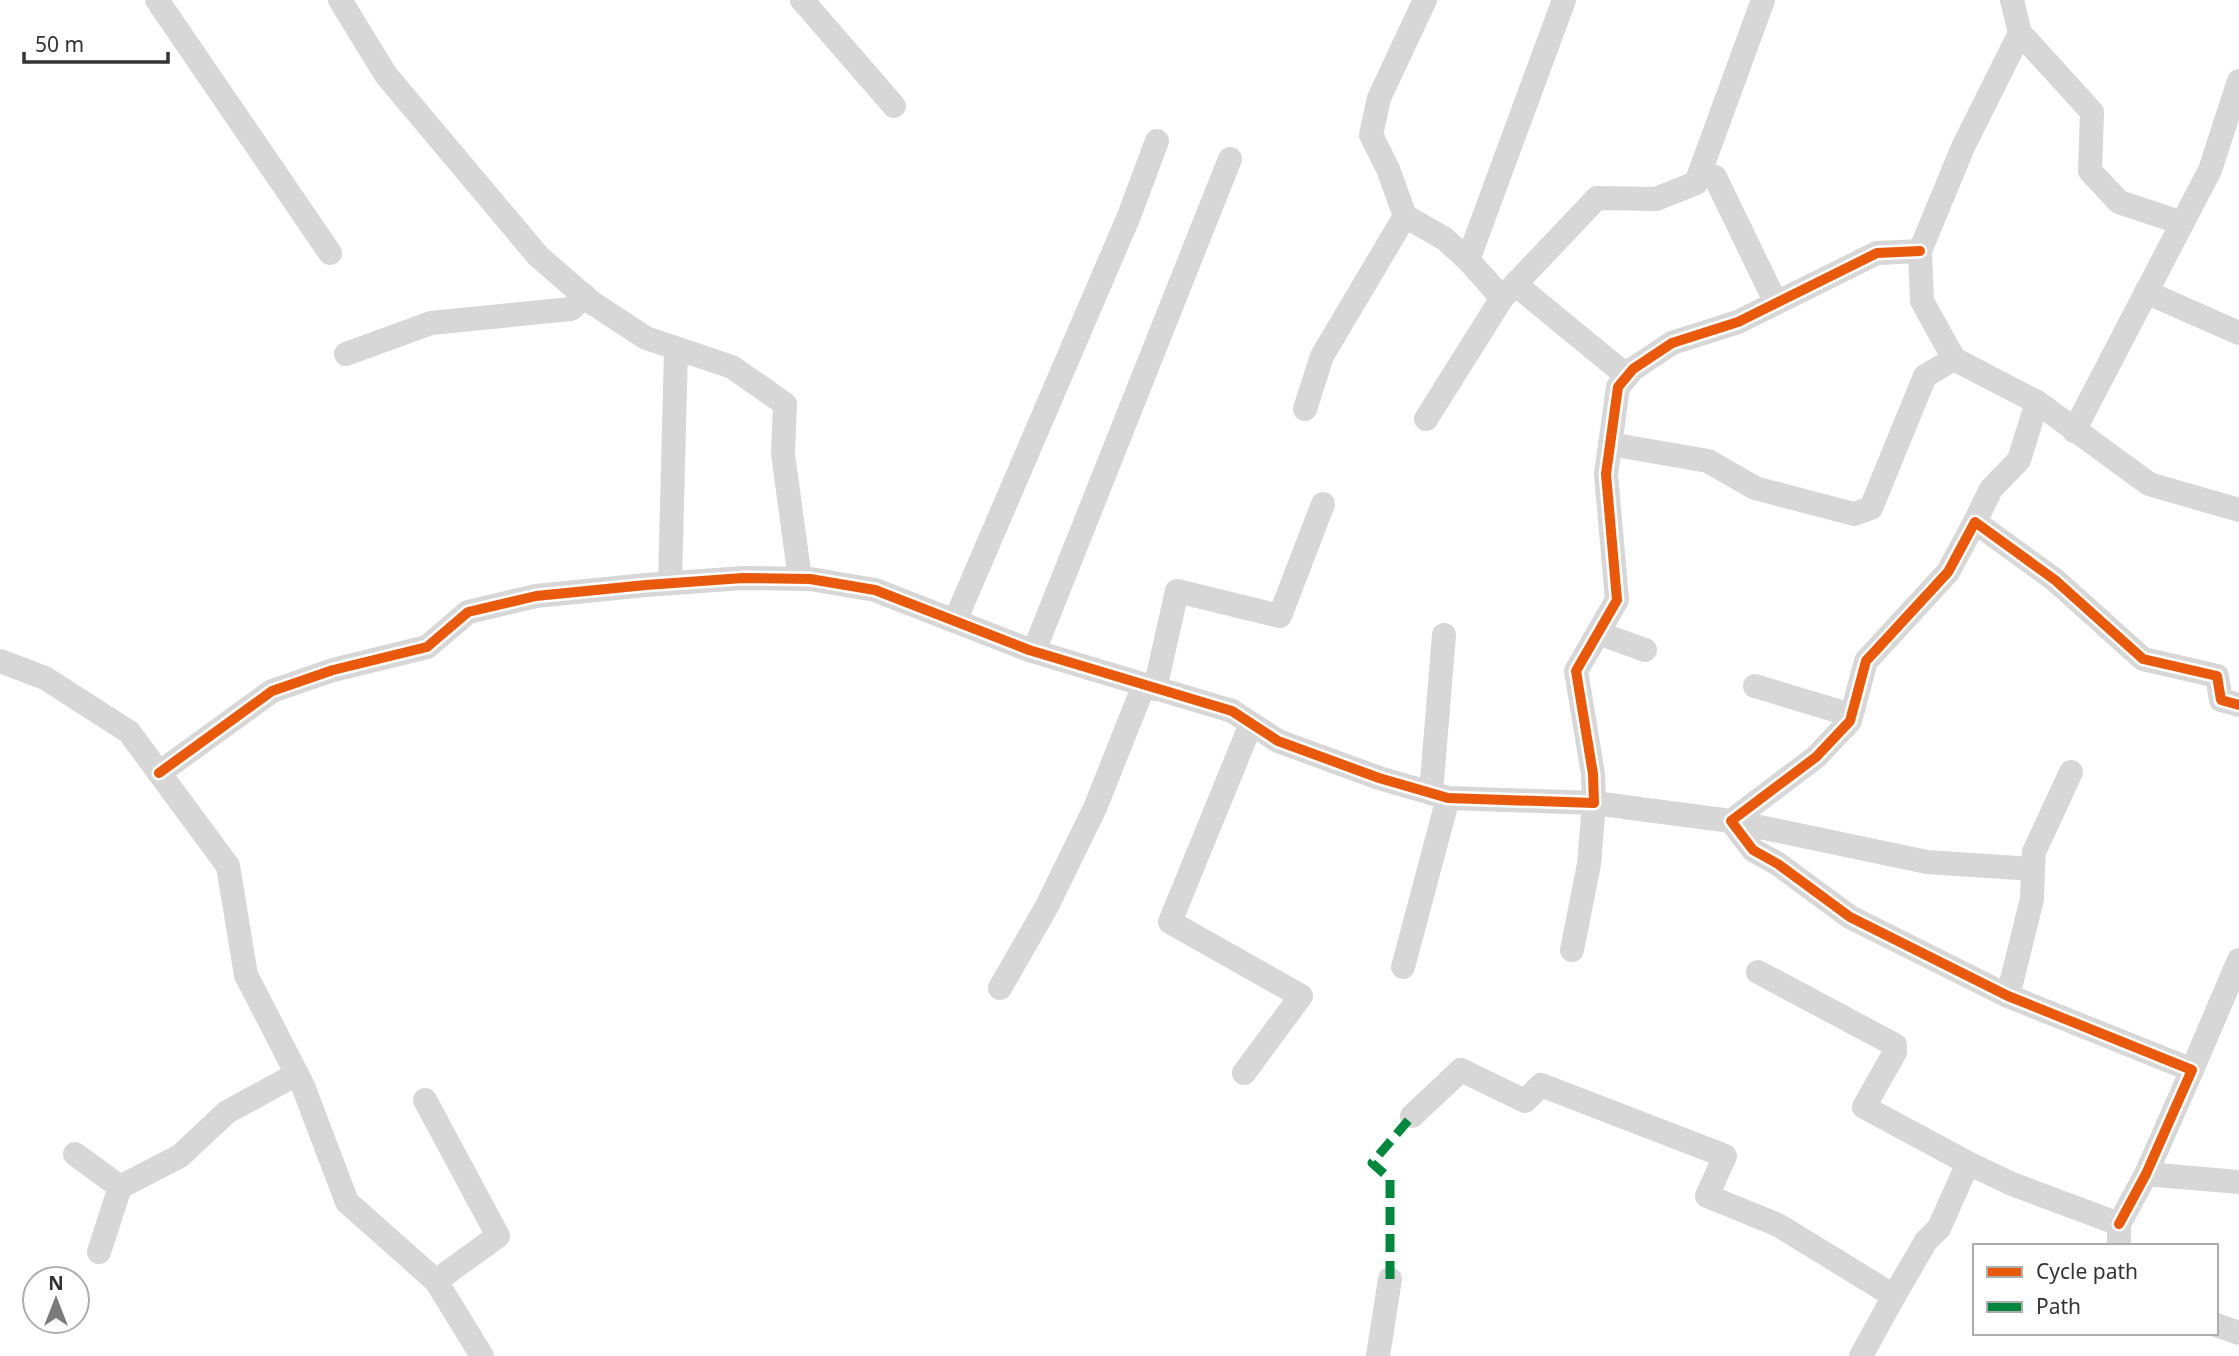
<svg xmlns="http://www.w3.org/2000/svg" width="2239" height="1356" viewBox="0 0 2239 1356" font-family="'Noto Sans',sans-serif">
<rect width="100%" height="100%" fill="#fff"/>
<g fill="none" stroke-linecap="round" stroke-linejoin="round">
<g stroke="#d7d7d7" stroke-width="24">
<path d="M 157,0 L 330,253"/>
<path d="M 340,0 L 386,75 L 538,256 L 591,302 L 646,338 L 732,367 L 785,404 L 783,454 L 800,579"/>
<path d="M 802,0 L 894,106"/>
<path d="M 2012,0 L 2020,33 L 2092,112 L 2090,171 L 2119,202 L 2182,223"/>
<path d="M 1701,172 L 1715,177 L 1776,303"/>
<path d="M 1405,216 L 1388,169 L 1371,135 L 1379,98 L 1425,0"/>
<path d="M 1515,284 L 1627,376"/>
<path d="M 2146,292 L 2239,333"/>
<path d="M 1502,298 L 1468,260 L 1564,0"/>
<path d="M 346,354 L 431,323 L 571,309 L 585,296"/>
<path d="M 1954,359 L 1922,301 L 1920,251 L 1963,147 L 2020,33"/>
<path d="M 1305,409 L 1322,356 L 1405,216 L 1445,239 L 1468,260"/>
<path d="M 1426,419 L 1502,298 L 1597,198 L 1656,199 L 1696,183 L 1763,0"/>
<path d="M 2074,431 L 2210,170 L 2239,81"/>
<path d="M 1610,444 L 1708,461 L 1755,488 L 1854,514 L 1871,508 L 1925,376 L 1954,359 L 2037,402 L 2149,484 L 2239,510"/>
<path d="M 1975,522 L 1991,489 L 2019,460 L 2037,402"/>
<path d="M 670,583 L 676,349"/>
<path d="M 955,621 L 1129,216 L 1157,141"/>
<path d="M 1598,633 L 1645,650"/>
<path d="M 1034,651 L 1230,159"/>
<path d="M 0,661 L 45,678 L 129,732 L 228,866 L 246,975 L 303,1086 L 347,1202 L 436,1281 L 482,1356"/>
<path d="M 1755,686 L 1851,715"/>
<path d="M 1155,689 L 1177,591 L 1280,616 L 1323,504"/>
<path d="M 159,773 L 272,691 L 333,670 L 427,647 L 468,612 L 536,596 L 646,585 L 743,578 L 810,579 L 875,590 L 1029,650 L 1232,711 L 1278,741 L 1379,778 L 1448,798 L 1594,803 L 1593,774 L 1576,671 L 1617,600 L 1606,474 L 1618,387 L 1633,369 L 1672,343 L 1738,322 L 1877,253 L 1920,251"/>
<path d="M 1431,793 L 1444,635"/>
<path d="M 2033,869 L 2034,852 L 2071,772"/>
<path d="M 1572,950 L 1589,864 L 1594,803 L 1731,821 L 1927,862 L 2033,869 L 2032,899 L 2008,996"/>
<path d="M 1403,967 L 1448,798"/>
<path d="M 1758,972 L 1895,1045 L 1895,1052 L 1864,1107 L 1968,1163"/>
<path d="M 1000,988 L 1047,906 L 1095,808 L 1144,685"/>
<path d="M 2192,1070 L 2239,960"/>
<path d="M 1244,1073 L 1301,996 L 1170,922 L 1251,724"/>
<path d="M 425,1100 L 498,1236 L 436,1281"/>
<path d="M 1412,1116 L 1461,1070 L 1525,1101 L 1541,1085 L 1725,1156 L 1707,1196 L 1778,1225 L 1894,1296 L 1926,1241 L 1939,1228 L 1968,1163 L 2012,1184 L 2119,1224 L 2119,1246"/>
<path d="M 75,1154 L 120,1187 L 99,1252"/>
<path d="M 2146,1174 L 2239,1182"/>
<path d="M 120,1187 L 180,1156 L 227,1112 L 297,1074"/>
<path d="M 2119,1224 L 2146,1174 L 2192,1070 L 2008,996 L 1850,917 L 1778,864 L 1753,850 L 1731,821 L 1816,757 L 1850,721 L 1866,661 L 1948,572 L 1975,522 L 2055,580 L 2143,659 L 2217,676 L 2221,700 L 2239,705"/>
<path d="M 2216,1325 L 2239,1333"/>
<path d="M 1378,1356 L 1390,1279"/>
<path d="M 1861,1356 L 1894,1296"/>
</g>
<path stroke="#00873e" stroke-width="9" stroke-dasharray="18 9" stroke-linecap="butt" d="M 1390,1279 L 1390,1179 L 1372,1163 L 1412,1116"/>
<defs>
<g id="cycleway">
<path d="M 159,773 L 272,691 L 333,670 L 427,647 L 468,612 L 536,596 L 646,585 L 743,578 L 810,579 L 875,590 L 1029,650 L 1232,711 L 1278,741 L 1379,778 L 1448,798 L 1594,803 L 1593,774 L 1576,671 L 1617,600 L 1606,474 L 1618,387 L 1633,369 L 1672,343 L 1738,322 L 1877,253 L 1920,251"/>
<path d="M 2119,1224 L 2146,1174 L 2192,1070 L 2008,996 L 1850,917 L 1778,864 L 1753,850 L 1731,821 L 1816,757 L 1850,721 L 1866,661 L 1948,572 L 1975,522 L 2055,580 L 2143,659 L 2217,676 L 2221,700 L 2239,705"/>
</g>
</defs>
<use href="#cycleway" stroke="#fff" stroke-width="15"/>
<use href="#cycleway" stroke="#e8590c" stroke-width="10"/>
</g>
<rect x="1973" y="1244" width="245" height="91" fill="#ffffff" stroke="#adadad" stroke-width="2"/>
<rect x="1987" y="1267" width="35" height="10" fill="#e8590c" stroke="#adadad" stroke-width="2"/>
<text x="2036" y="1279" font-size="21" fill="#333333">Cycle path</text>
<rect x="1987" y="1302" width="35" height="10" fill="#00873e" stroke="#adadad" stroke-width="2"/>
<text x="2036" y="1314" font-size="21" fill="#333333">Path</text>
<g transform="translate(56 1300)"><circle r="33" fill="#ffffff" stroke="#adadad" stroke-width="2"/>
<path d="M0-5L12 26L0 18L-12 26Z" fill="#7a7a7a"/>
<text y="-10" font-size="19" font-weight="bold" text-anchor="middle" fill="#333333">N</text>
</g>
<path d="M24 52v10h144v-10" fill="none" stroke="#333333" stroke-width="3.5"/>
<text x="35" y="52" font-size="21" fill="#333333" stroke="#ffffff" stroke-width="5" paint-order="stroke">50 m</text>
</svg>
